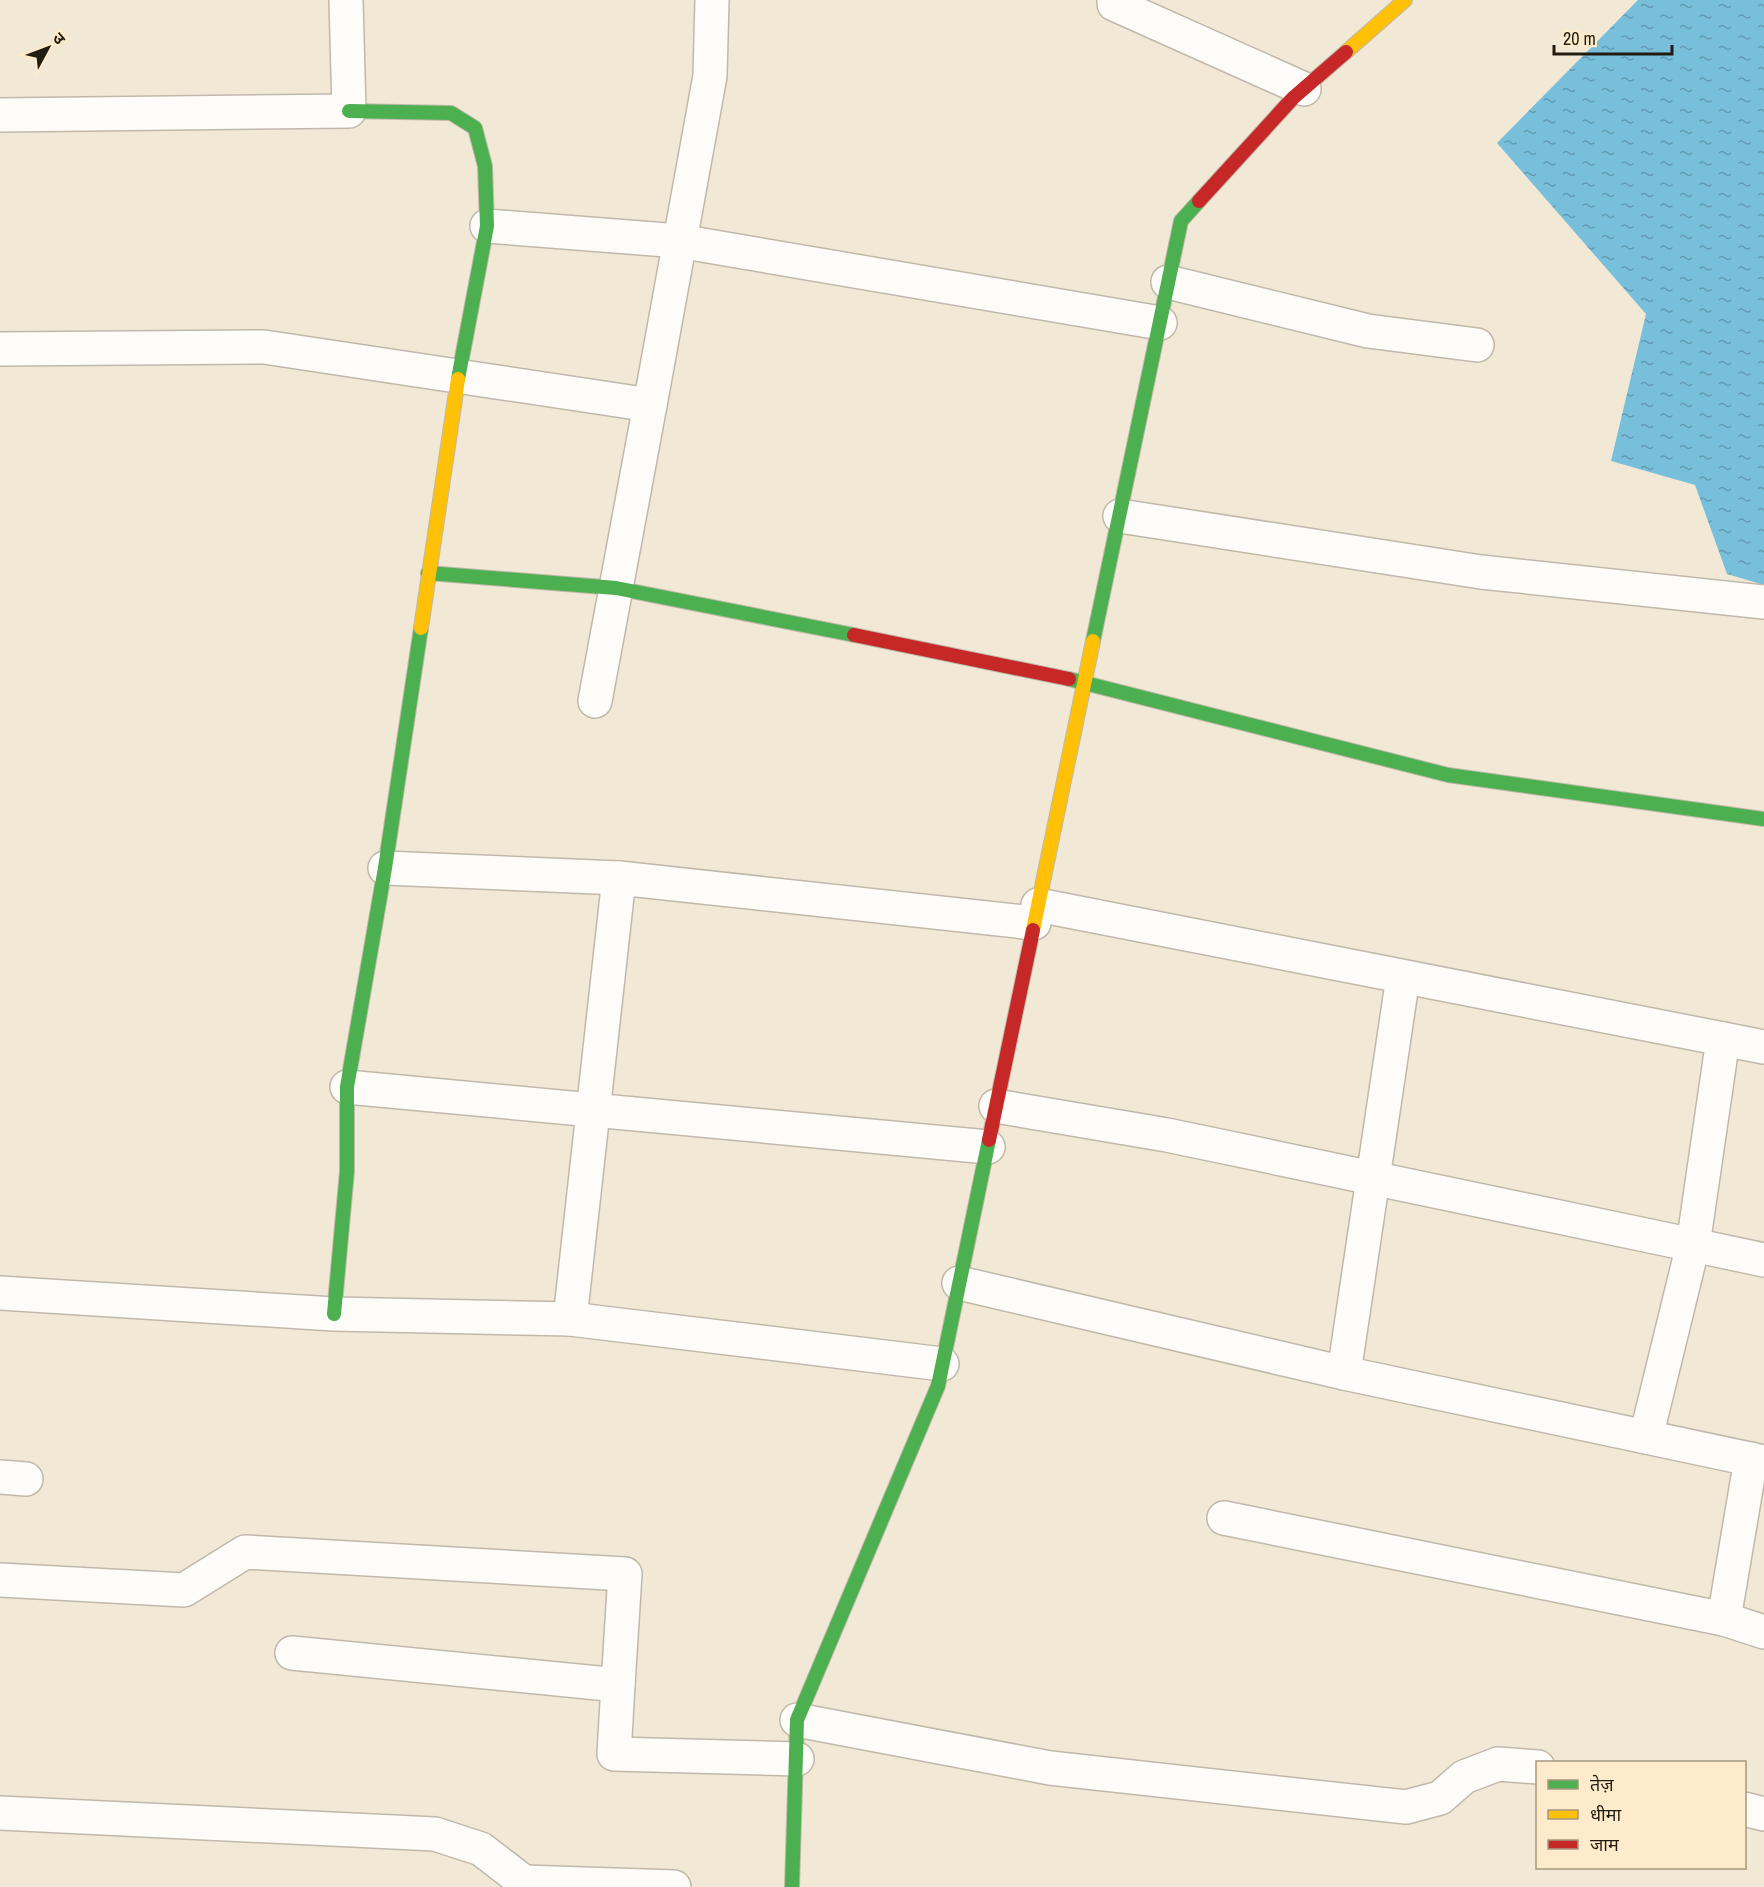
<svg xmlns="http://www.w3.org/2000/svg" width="1764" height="1887" viewBox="0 0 1764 1887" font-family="'Archivo Narrow','Noto Sans Devanagari',sans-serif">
<defs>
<pattern id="water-ripples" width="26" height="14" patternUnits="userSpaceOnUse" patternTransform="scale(1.5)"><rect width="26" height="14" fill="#78bfdb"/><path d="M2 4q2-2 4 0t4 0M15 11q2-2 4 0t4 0" fill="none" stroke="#629ab0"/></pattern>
</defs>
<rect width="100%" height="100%" fill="#f2e8d6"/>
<path fill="url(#water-ripples)" d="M 1638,0 L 1764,0 L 1764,585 L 1727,574 L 1695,485 L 1611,461 L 1646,314 L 1497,143 Z"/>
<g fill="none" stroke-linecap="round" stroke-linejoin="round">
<defs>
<g id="street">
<path d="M 1114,0 L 1114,4 L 1304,89"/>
<path d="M 0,115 L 349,111 L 346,0"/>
<path d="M 487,226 L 679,241 L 1160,323"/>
<path d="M 1168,282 L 1368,331 L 1477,345"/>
<path d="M 0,349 L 264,347 L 650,405 L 710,76 L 712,0"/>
<path d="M 1120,516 L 1481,572 L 1764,602"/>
<path d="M 595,701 L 650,405"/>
<path d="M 385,868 L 619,878"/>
<path d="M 1038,905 L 1723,1039 L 1693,1245 L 1764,1260"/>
<path d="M 1403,977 L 1344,1373 L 1764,1462"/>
<path d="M 1723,1039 L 1764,1047"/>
<path d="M 347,1087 L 988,1147"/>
<path d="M 996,1106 L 1167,1135 L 1693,1245 L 1646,1437"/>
<path d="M 959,1283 L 1344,1373"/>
<path d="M 0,1293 L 334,1314 L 570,1319 L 942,1364"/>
<path d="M 570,1319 L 619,878 L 1034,923"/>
<path d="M 0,1477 L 26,1479"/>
<path d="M 1224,1518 L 1724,1619 L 1751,1459"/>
<path d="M 0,1580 L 184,1590 L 245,1552 L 625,1574 L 618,1685"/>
<path d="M 1724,1619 L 1764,1632"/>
<path d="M 292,1653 L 618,1685 L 614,1754 L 797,1759"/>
<path d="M 797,1720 L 1050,1768 L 1406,1807 L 1440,1798 L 1464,1777 L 1498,1764 L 1538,1767"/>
<path d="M 1744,1809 L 1764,1814"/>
<path d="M 0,1813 L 435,1834 L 481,1849 L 524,1882"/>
<path d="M 524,1887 L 524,1882 L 674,1887"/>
</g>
<g id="fast">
<path d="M 349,111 L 451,113 L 475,128 L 485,166 L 487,226 L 458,379"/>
<path d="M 428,573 L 616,588 L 854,635"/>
<path d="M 1093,641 L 1181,221 L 1199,201"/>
<path d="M 1069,679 L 1448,775 L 1764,819"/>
<path d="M 334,1314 L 347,1171 L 347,1087 L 385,868 L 421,628"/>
<path d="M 792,1887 L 797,1720 L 938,1386 L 989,1140"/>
</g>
<g id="slow">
<path d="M 1346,52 L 1405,0"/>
<path d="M 421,628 L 458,379"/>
<path d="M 1033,930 L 1093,641"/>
</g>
<g id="jam">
<path d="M 1199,201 L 1293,98 L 1346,52"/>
<path d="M 854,635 L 1069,679"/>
<path d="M 989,1140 L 1033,930"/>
</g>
</defs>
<use href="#street" stroke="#c0b8aa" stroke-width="36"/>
<use href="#fast" stroke="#c0b8aa" stroke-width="16"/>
<use href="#slow" stroke="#c0b8aa" stroke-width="16"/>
<use href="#jam" stroke="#c0b8aa" stroke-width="16"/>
<use href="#street" stroke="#fdfcf9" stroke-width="33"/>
<use href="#fast" stroke="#4caf50" stroke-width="14"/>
<use href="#slow" stroke="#ffc107" stroke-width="14"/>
<use href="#jam" stroke="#c62828" stroke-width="14"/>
</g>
<rect x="1536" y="1761" width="210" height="108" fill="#fdebcb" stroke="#a59880" stroke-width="1.5"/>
<rect x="1548" y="1780" width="30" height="9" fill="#4caf50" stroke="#a59880" stroke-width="1.5"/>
<text x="1590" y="1791" font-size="18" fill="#221c10">तेज़</text>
<rect x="1548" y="1810" width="30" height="9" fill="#ffc107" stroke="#a59880" stroke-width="1.5"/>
<text x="1590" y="1821" font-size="18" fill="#221c10">धीमा</text>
<rect x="1548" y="1840" width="30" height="9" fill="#c62828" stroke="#a59880" stroke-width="1.5"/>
<text x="1590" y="1851" font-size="18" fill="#221c10">जाम</text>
<g transform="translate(48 48) rotate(49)" stroke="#fdebcb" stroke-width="4.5" paint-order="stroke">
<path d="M0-4.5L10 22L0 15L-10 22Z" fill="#221c10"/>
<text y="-9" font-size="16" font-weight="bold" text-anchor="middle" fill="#221c10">उ</text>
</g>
<path d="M1554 45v9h118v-9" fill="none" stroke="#221c10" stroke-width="3"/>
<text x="1563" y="45" font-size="18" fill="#221c10" stroke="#fdebcb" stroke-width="4.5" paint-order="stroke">20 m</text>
</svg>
